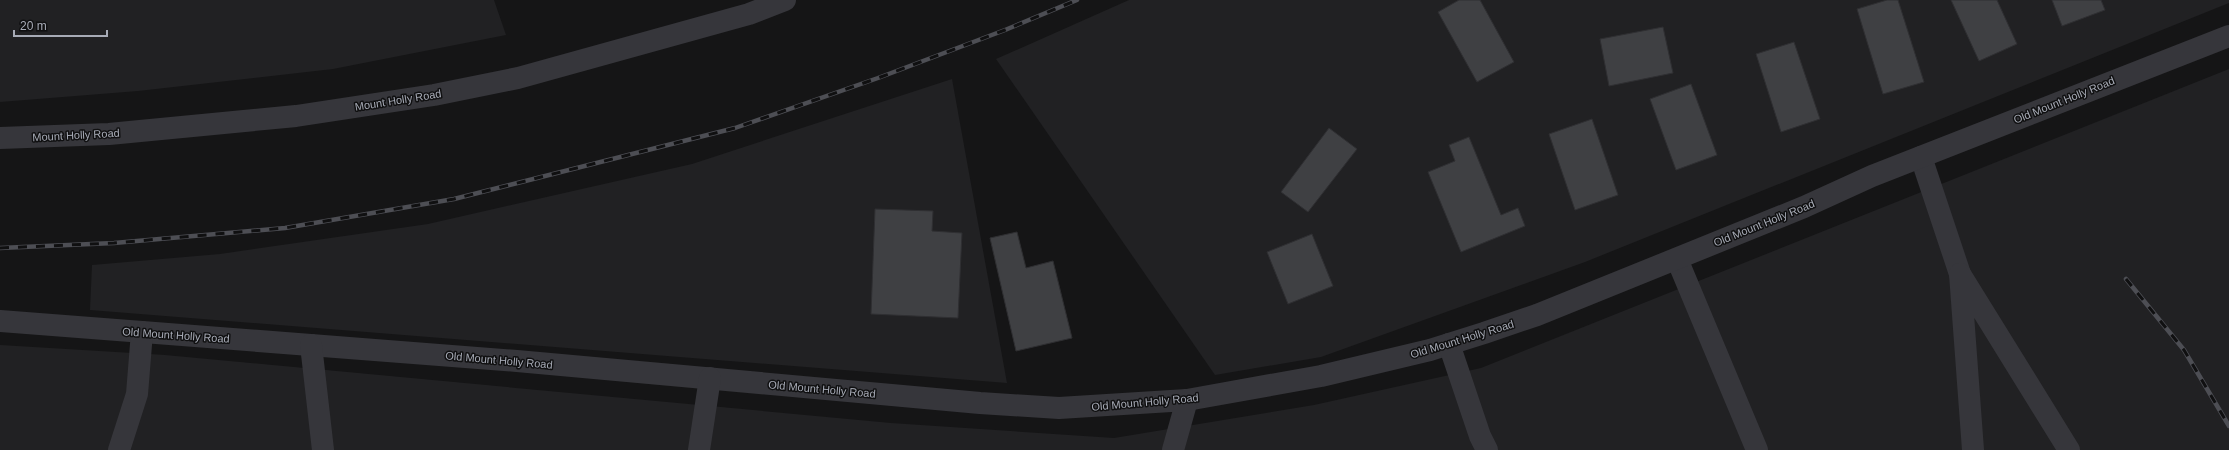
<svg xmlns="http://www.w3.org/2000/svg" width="2229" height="450" viewBox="0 0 2229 450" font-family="Helvetica,sans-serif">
<rect width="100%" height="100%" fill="#151516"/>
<g fill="#212123">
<path d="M 0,0 L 494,0 L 506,35 L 333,69 L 138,91 L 0,102 Z"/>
<path d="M 1129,0 L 2229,0 L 2229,3 L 1585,262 L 1321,357 L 1215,375 L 996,59 Z"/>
<path d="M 2229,69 L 2229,450 L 0,450 L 0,345 L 165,355 L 891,423 L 1114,438 L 1314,405 L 1481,368 Z"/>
<path d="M 952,79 L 1007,383 L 90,310 L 92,265 L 220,254 L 428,224 L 692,164 Z"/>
</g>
<g fill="#3f4043" stroke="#2f2f32">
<path d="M 1459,0 L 1480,0 L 1514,62 L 1477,82 L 1438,12 Z"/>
<path d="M 1887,0 L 1898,0 L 1924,82 L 1883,94 L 1857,9 Z"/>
<path d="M 1951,0 L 1997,0 L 2017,44 L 1979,61 Z"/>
<path d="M 2052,0 L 2101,0 L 2105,10 L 2062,26 Z"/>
<path d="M 1663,27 L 1673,73 L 1609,86 L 1600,39 Z"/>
<path d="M 1794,42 L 1820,119 L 1781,132 L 1756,54 Z"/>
<path d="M 1691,84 L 1717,155 L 1676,170 L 1650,99 Z"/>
<path d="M 1592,119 L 1618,195 L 1575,210 L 1549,134 Z"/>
<path d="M 1329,128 L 1357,149 L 1308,212 L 1281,192 Z"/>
<path d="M 1469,137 L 1501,215 L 1518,208 L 1525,226 L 1461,252 L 1428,172 L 1455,161 L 1449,145 Z"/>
<path d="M 875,209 L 933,211 L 932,231 L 962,233 L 958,318 L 871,314 Z"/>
<path d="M 1017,232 L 1026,268 L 1053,261 L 1072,338 L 1016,351 L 990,238 Z"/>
<path d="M 1312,234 L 1333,286 L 1288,304 L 1267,252 Z"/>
</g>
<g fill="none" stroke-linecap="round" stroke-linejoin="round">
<g stroke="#36363b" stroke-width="22">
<path d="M 0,138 L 109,134 L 296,116 L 434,95 L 518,78 L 749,14 L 785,0"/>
<path d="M 1921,157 L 1960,274"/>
<path d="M 1677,259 L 1757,450"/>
<path d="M 0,321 L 517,361 L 980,403 L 1059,408 L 1187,400 L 1321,376 L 1430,350 L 1484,333 L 1537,315 L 1804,207 L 1872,176 L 2229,36"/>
<path d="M 1449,344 L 1480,436 L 1487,450"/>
<path d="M 311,345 L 323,450"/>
<path d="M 119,450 L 137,394 L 142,332"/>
<path d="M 699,450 L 710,378"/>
<path d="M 1173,450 L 1187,400"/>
<path d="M 1973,450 L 1960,274 L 2069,450"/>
</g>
<defs>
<g id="rail">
<path d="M 0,248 L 114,243 L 285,228 L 454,199 L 735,128 L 878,78 L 1005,30 L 1077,0"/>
<path d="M 2126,279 L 2184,350 L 2229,426"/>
</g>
</defs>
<use href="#rail" stroke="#4d4e54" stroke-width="4.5"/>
<use href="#rail" stroke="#101011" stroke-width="3" stroke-dasharray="9" stroke-linecap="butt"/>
</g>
<g text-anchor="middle" stroke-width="3" stroke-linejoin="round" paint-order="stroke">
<g font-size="11" fill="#a7abb6" stroke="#101011">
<text transform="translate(398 100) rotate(-9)" y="4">Mount Holly Road</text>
<text transform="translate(2064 100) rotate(-22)" y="4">Old Mount Holly Road</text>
<text transform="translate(76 135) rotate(-3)" y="4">Mount Holly Road</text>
<text transform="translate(1764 223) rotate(-22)" y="4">Old Mount Holly Road</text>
<text transform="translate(176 335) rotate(4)" y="4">Old Mount Holly Road</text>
<text transform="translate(1462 339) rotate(-17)" y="4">Old Mount Holly Road</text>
<text transform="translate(499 360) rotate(5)" y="4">Old Mount Holly Road</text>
<text transform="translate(822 389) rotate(5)" y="4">Old Mount Holly Road</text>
<text transform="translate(1145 402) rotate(-5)" y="4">Old Mount Holly Road</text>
</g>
</g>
<path d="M14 30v6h93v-6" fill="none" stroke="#a7abb6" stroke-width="2"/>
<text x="20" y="30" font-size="12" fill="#a7abb6" stroke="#101011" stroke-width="3" paint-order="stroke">20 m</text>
</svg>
